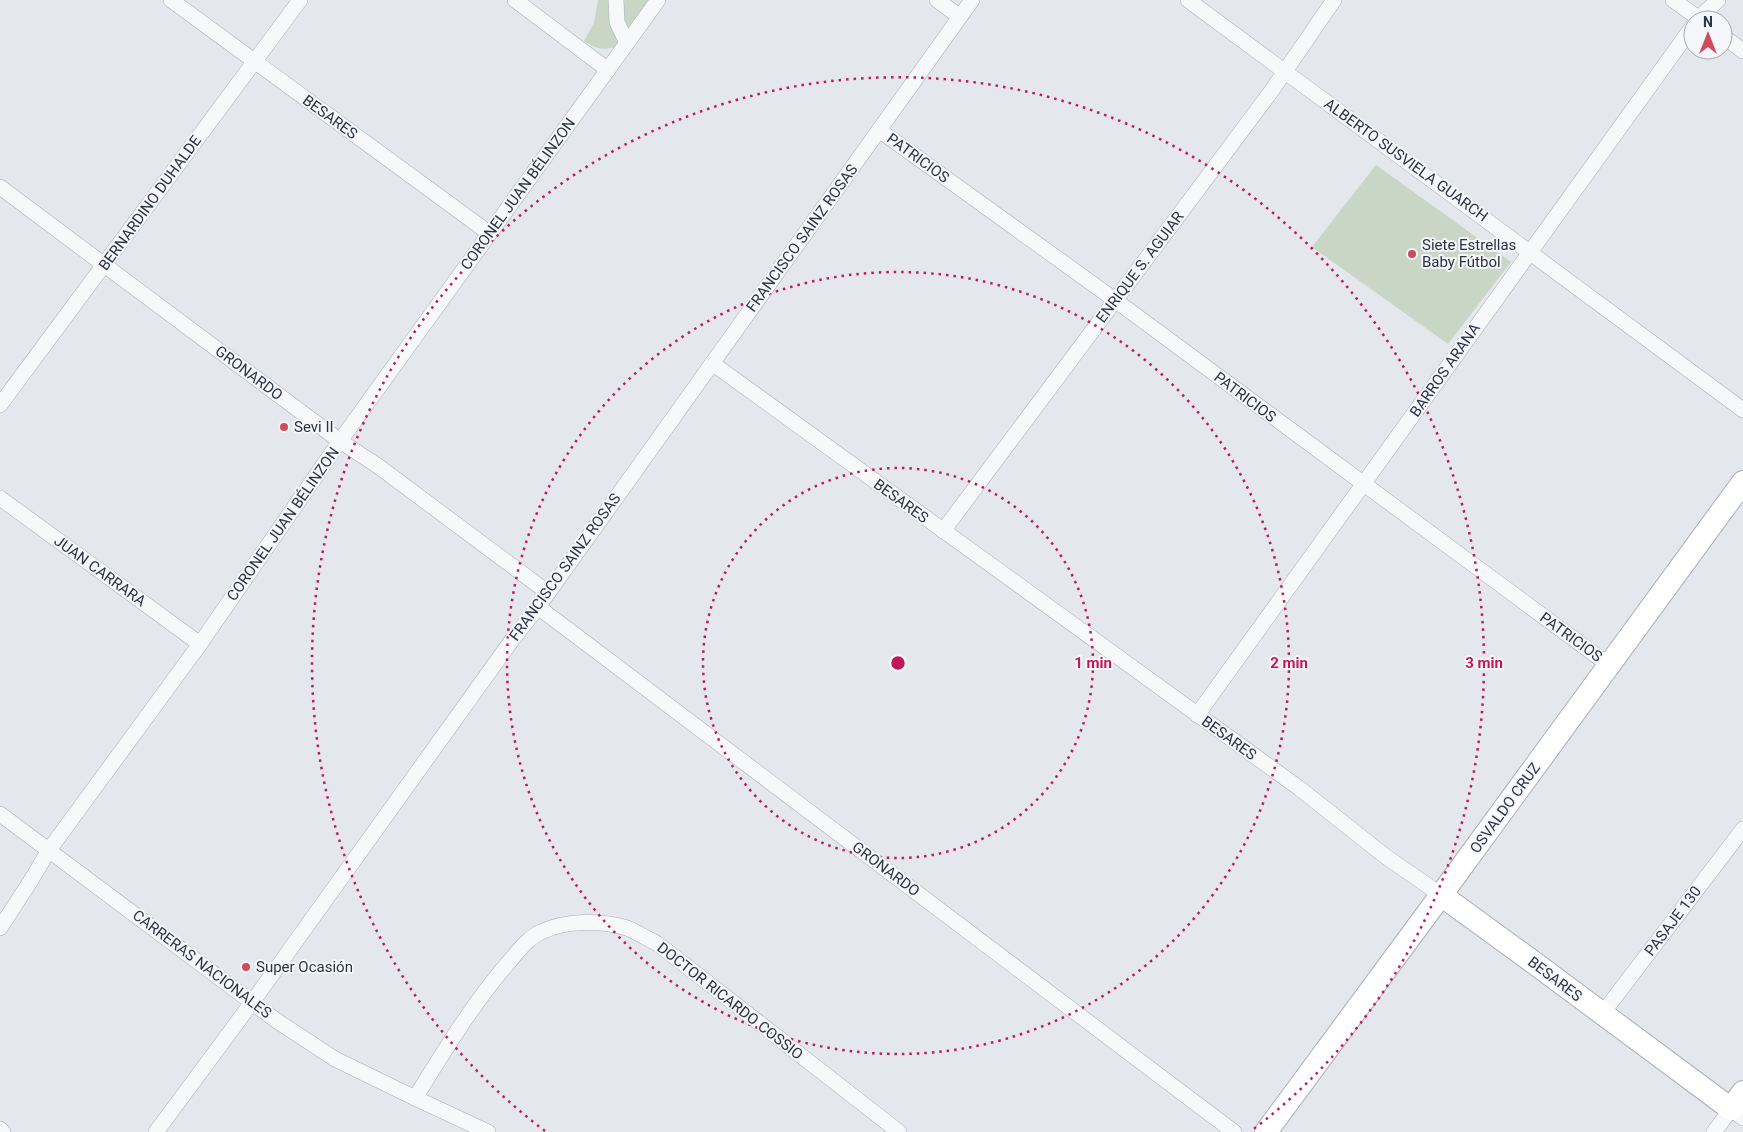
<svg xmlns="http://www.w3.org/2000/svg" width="1743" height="1132" viewBox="0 0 1743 1132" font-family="Roboto,sans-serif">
<rect width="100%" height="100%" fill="#e4e7ec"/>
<g fill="#c9d6c5">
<path d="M 598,0 L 649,0 L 615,47 C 601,51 596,48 584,41 L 594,23 Z"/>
<path d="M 1376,165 L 1511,262 L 1448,344 L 1312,247 Z"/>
</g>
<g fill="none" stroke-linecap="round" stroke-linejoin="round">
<defs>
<g id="street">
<path d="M 171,0 L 489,233"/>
<path d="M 515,0 L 608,70"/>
<path d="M 616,0 L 617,22 L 627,43"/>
<path d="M 937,0 L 960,17"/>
<path d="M 1188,0 L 1743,410"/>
<path d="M 1673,0 L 1701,20"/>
<path d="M 1697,20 L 1718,0"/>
<path d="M 1723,36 L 1743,51"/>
<path d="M 879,130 L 1115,300 L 1609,665"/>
<path d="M 0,187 L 340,441 L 378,466 L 547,592"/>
<path d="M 712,363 L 1299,788 L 1385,856 L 1441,895"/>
<path d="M 0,405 L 300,0"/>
<path d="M 0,498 L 200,644"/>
<path d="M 943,531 L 1270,93 L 1334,0"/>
<path d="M 538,607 L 1234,1132"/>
<path d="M 1197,715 L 1693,26"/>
<path d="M 0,814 L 277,1021 L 335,1059 L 415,1098 L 488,1132"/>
<path d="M 0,928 L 30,882 L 49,850 L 200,644 L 340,441 L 658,0"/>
<path d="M 1602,1014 L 1743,829"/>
<path d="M 415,1098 C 444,1051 472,1005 508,963 C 518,952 527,938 541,932 C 566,920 601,920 627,928 C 637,932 648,939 658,944 L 899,1132"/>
<path d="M 0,1129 L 3,1132"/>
<path d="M 156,1132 L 253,1001 L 512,640 L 538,607 L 972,0"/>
<path d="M 1714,1132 L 1731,1109 L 1743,1118"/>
</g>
<g id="secondary">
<path d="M 1441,895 L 1533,962 L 1731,1109 L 1743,1092"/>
<path d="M 1266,1132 L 1441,895 L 1743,482"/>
</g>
</defs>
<use href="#street" stroke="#a9aeb7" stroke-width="16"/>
<use href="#secondary" stroke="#a9aeb7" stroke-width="24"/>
<use href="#street" stroke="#f7f8fa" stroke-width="15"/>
<use href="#secondary" stroke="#fff" stroke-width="22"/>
</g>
<g fill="none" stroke="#c2185b" stroke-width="2.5" stroke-dasharray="2.5 5">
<circle cx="898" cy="663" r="195"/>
<circle cx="898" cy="663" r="391"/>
<path d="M545 1131A586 586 0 1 1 1251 1131"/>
</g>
<g fill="#d1495b" stroke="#f4f6f9" stroke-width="2">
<circle cx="1412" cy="254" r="5"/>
<circle cx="284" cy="427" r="5"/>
<circle cx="246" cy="967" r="5"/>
</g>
<g text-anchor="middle" stroke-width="4" stroke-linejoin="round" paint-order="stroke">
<g font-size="15" fill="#2b3445" stroke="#f4f6f9">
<text transform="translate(330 117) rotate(36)" y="5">BESARES</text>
<text transform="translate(918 158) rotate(36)" y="5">PATRICIOS</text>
<text transform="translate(1406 160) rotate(36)" y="5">ALBERTO SUSVIELA GUARCH</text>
<text transform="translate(518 194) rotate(-54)" y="5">CORONEL JUAN BÉLINZON</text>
<text transform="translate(150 203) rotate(-54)" y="5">BERNARDINO DUHALDE</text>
<text transform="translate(802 238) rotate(-54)" y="5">FRANCISCO SAINZ ROSAS</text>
<text transform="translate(1140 267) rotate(-53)" y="5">ENRIQUE S. AGUIAR</text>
<text transform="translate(1445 370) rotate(-55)" y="5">BARROS ARANA</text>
<text transform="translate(249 373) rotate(37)" y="5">GRONARDO</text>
<text transform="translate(1245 397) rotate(37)" y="5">PATRICIOS</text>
<text transform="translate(901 501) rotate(36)" y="5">BESARES</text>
<text transform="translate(283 524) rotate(-55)" y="5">CORONEL JUAN BÉLINZON</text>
<text transform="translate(565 567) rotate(-54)" y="5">FRANCISCO SAINZ ROSAS</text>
<text transform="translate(100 571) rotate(36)" y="5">JUAN CARRARA</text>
<text transform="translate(1571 637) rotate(36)" y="5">PATRICIOS</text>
<text transform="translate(1229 738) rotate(36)" y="5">BESARES</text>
<text transform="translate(1505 808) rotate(-54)" y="5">OSVALDO CRUZ</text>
<text transform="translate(886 869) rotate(37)" y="5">GRONARDO</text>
<text transform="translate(1673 921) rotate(-53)" y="5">PASAJE 130</text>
<text transform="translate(202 964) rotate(37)" y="5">CARRERAS NACIONALES</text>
<text transform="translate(1555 979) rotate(37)" y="5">BESARES</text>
<text transform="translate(730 1001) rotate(38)" y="5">DOCTOR RICARDO COSSIO</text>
</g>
<g font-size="15" fill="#2b3445" stroke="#f4f6f9" text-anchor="start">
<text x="1422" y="250">Siete Estrellas<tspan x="1422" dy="17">Baby Fútbol</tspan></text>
<text x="294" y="432">Sevi II</text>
<text x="256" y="972">Super Ocasión</text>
</g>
</g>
<circle cx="898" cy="663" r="8" fill="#c2185b" stroke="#f4f6f9" stroke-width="2.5"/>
<g font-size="15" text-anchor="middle" font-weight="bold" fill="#c2185b" stroke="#f4f6f9" stroke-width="4" stroke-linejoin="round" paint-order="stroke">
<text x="1093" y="668">1 min</text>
<text x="1289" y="668">2 min</text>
<text x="1484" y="668">3 min</text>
</g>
<g transform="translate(1708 35)"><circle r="24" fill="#f4f6f9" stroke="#a4a8b1"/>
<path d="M0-4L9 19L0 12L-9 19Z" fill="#d1495b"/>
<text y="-8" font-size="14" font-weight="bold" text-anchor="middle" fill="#2b3445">N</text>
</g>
</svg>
